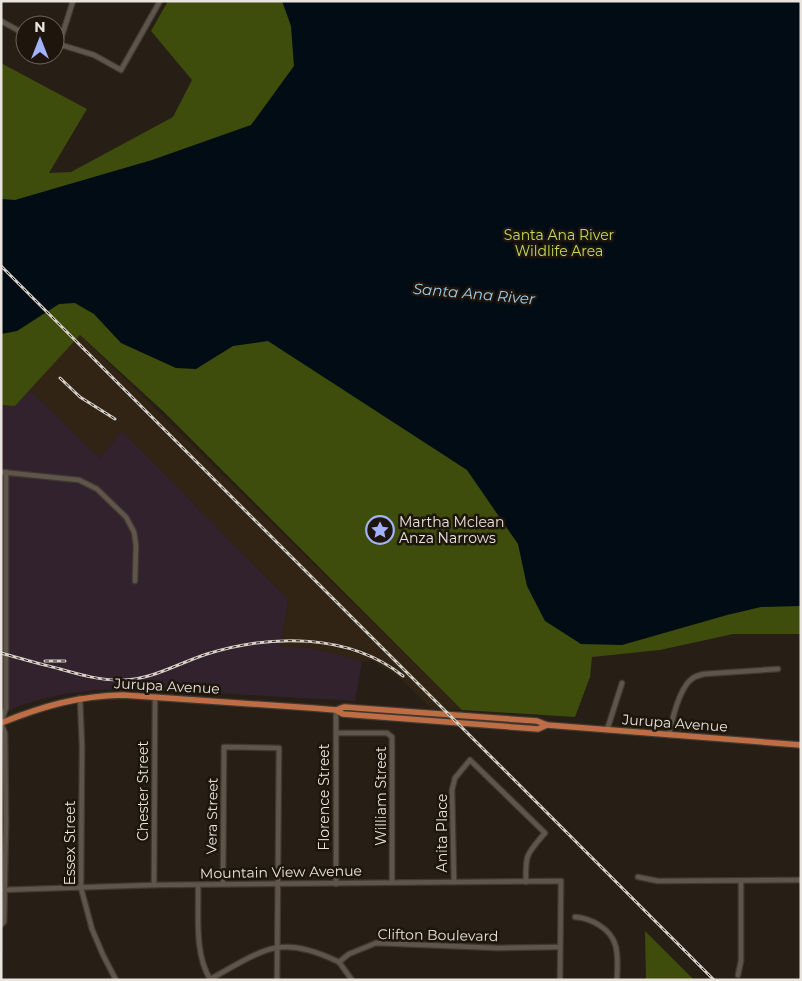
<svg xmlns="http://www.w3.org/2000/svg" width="802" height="981" viewBox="0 0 802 981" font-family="Montserrat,sans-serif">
<rect width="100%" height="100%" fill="#271f15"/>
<path fill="#312415" d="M 80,335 L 462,710 L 432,709 L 400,678 L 373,661 L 362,662 L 341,655 L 309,648 L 280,646 L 288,599 L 122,431 L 100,458 L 30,390 Z"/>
<g fill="#32222d">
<path d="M 30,390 L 100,458 L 122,431 L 288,599 L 280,646 L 309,648 L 341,655 L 362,662 L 355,701 L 144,689 L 96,690 L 64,694 L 42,699 L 18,706 L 1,715 L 1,405 L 15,406 Z"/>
<path d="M 1,895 L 4,895 L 3,980 L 1,980 Z"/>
</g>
<g fill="#3e4c0c">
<path d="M 168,1 L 801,1 L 801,634 L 733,634 L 660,650 L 592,657 L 590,677 L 575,717 L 462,710 L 164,412 L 80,335 L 15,406 L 1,405 L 1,63 L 87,109 L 49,173 L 71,172 L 173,117 L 192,80 L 151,31 Z"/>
<path d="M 645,931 L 694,980 L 646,980 Z"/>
</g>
<path fill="#020c14" d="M 282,1 L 801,1 L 801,606 L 761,607 L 727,615 L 622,645 L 581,644 L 545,621 L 527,586 L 518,544 L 467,470 L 268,341 L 233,346 L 196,369 L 176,368 L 121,343 L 94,314 L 75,303 L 59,304 L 17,331 L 1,334 L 1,199 L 15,200 L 152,160 L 251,125 L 294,66 L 291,26 Z"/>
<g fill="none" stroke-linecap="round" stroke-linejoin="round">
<defs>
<g id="minor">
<path d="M 1,21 L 25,34"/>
<path d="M 55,43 L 94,55 L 121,70 L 160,1"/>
<path d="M 59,45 L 73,1"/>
<path d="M 1,472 L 79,480 L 97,489 L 126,517 L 134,532 L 136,545 L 135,581"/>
<path d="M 80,698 L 82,746 L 81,888 L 92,929 L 103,955 L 116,980"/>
<path d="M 336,710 L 336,884"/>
<path d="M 607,730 L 622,683"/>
<path d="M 336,733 L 387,733 L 392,737 L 392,882"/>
<path d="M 669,735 C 672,720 679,687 693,678 C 696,676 700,675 704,674 L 778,669"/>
<path d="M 638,877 L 658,881 L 801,880"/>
<path d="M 454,882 L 452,790 L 455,778 L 470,760 L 545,833 C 527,854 525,854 526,882"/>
<path d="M 223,884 L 224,747 L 279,748 C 278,825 277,902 277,980"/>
<path d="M 154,885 L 155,697"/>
<path d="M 198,885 C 199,914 194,953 210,979"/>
<path d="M 1,890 L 154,885 L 561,881 L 560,980"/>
<path d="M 575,917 C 590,918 610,928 615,944 C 619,955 617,969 617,980"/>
<path d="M 1,925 L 4,922 L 6,821 L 5,733 L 1,723 L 6,708 L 6,472"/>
<path d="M 339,962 L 352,980"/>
<path d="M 738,975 L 741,961 L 741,881"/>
<path d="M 209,980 C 227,970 257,951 275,948 C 297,944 320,953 339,962 L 349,954 L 376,943 L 498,948 L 560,947"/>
</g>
<g id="major">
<path d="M 336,710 L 344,707 L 537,721 L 547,725 L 801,745"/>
<path d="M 1,723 C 43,706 78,696 123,695 L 312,708 L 336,710 L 343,714 L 538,729 L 547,725"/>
</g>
</defs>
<use href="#minor" stroke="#403932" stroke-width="7"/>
<use href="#major" stroke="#403932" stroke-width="8"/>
<use href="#minor" stroke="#5f554a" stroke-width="4.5"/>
<use href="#major" stroke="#be6d44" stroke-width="5.5"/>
<defs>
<g id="rail">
<path d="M 1,266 L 714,980"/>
<path d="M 60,378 L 80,397 L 115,419"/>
<path d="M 1,653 C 21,659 41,664 60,669 C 81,675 102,681 124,680 C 153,679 179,663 207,654 C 271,634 349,633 403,676"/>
<path d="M 45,661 L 65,661"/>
</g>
</defs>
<use href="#rail" stroke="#d6d0c9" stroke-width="3"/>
<use href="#rail" stroke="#1e160c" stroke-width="1" stroke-dasharray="4" stroke-linecap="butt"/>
</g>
<defs>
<symbol id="sight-ring" viewBox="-11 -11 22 22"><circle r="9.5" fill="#1e160c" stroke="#a3b2fd" stroke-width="1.5"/><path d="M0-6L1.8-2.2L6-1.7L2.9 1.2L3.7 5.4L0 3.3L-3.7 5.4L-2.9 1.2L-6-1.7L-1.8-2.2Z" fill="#a3b2fd"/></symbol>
</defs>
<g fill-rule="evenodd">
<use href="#sight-ring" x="364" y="514" width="32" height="32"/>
</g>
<g text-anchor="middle" stroke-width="5" stroke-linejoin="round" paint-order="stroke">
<g font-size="14" fill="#bfdd5d" stroke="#1e160c">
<text x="559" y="240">Santa Ana River<tspan x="559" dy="16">Wildlife Area</tspan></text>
</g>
<g font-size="14" fill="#eae4de" stroke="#1e160c" text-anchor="start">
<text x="399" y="527">Martha Mclean<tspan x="399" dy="16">Anza Narrows</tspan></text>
</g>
<g font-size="14" fill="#eae4de" stroke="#1e160c">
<text transform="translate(167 686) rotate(3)" y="5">Jurupa Avenue</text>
<text transform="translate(675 723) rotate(4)" y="5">Jurupa Avenue</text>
<text transform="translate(143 791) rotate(-90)" y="5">Chester Street</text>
<text transform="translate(381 796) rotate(-90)" y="5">William Street</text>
<text transform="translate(324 797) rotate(-90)" y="5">Florence Street</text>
<text transform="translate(212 816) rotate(-89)" y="5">Vera Street</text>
<text transform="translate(442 833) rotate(-90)" y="5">Anita Place</text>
<text transform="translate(70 843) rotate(-90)" y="5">Essex Street</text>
<text transform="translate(281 872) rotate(-1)" y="5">Mountain View Avenue</text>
<text transform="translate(438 935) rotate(1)" y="5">Clifton Boulevard</text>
</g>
<g font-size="15" font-style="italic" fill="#a3d1ee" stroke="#1e160c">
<text transform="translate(474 294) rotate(5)" y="5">Santa Ana River</text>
</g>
</g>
<rect width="802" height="981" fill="none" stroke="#eae4de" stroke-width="5"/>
<g transform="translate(40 40)"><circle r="24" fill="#1e160c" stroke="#706860"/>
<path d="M0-4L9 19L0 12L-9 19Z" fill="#a3b2fd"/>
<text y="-8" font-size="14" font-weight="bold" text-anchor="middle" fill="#eae4de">N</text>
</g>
</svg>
